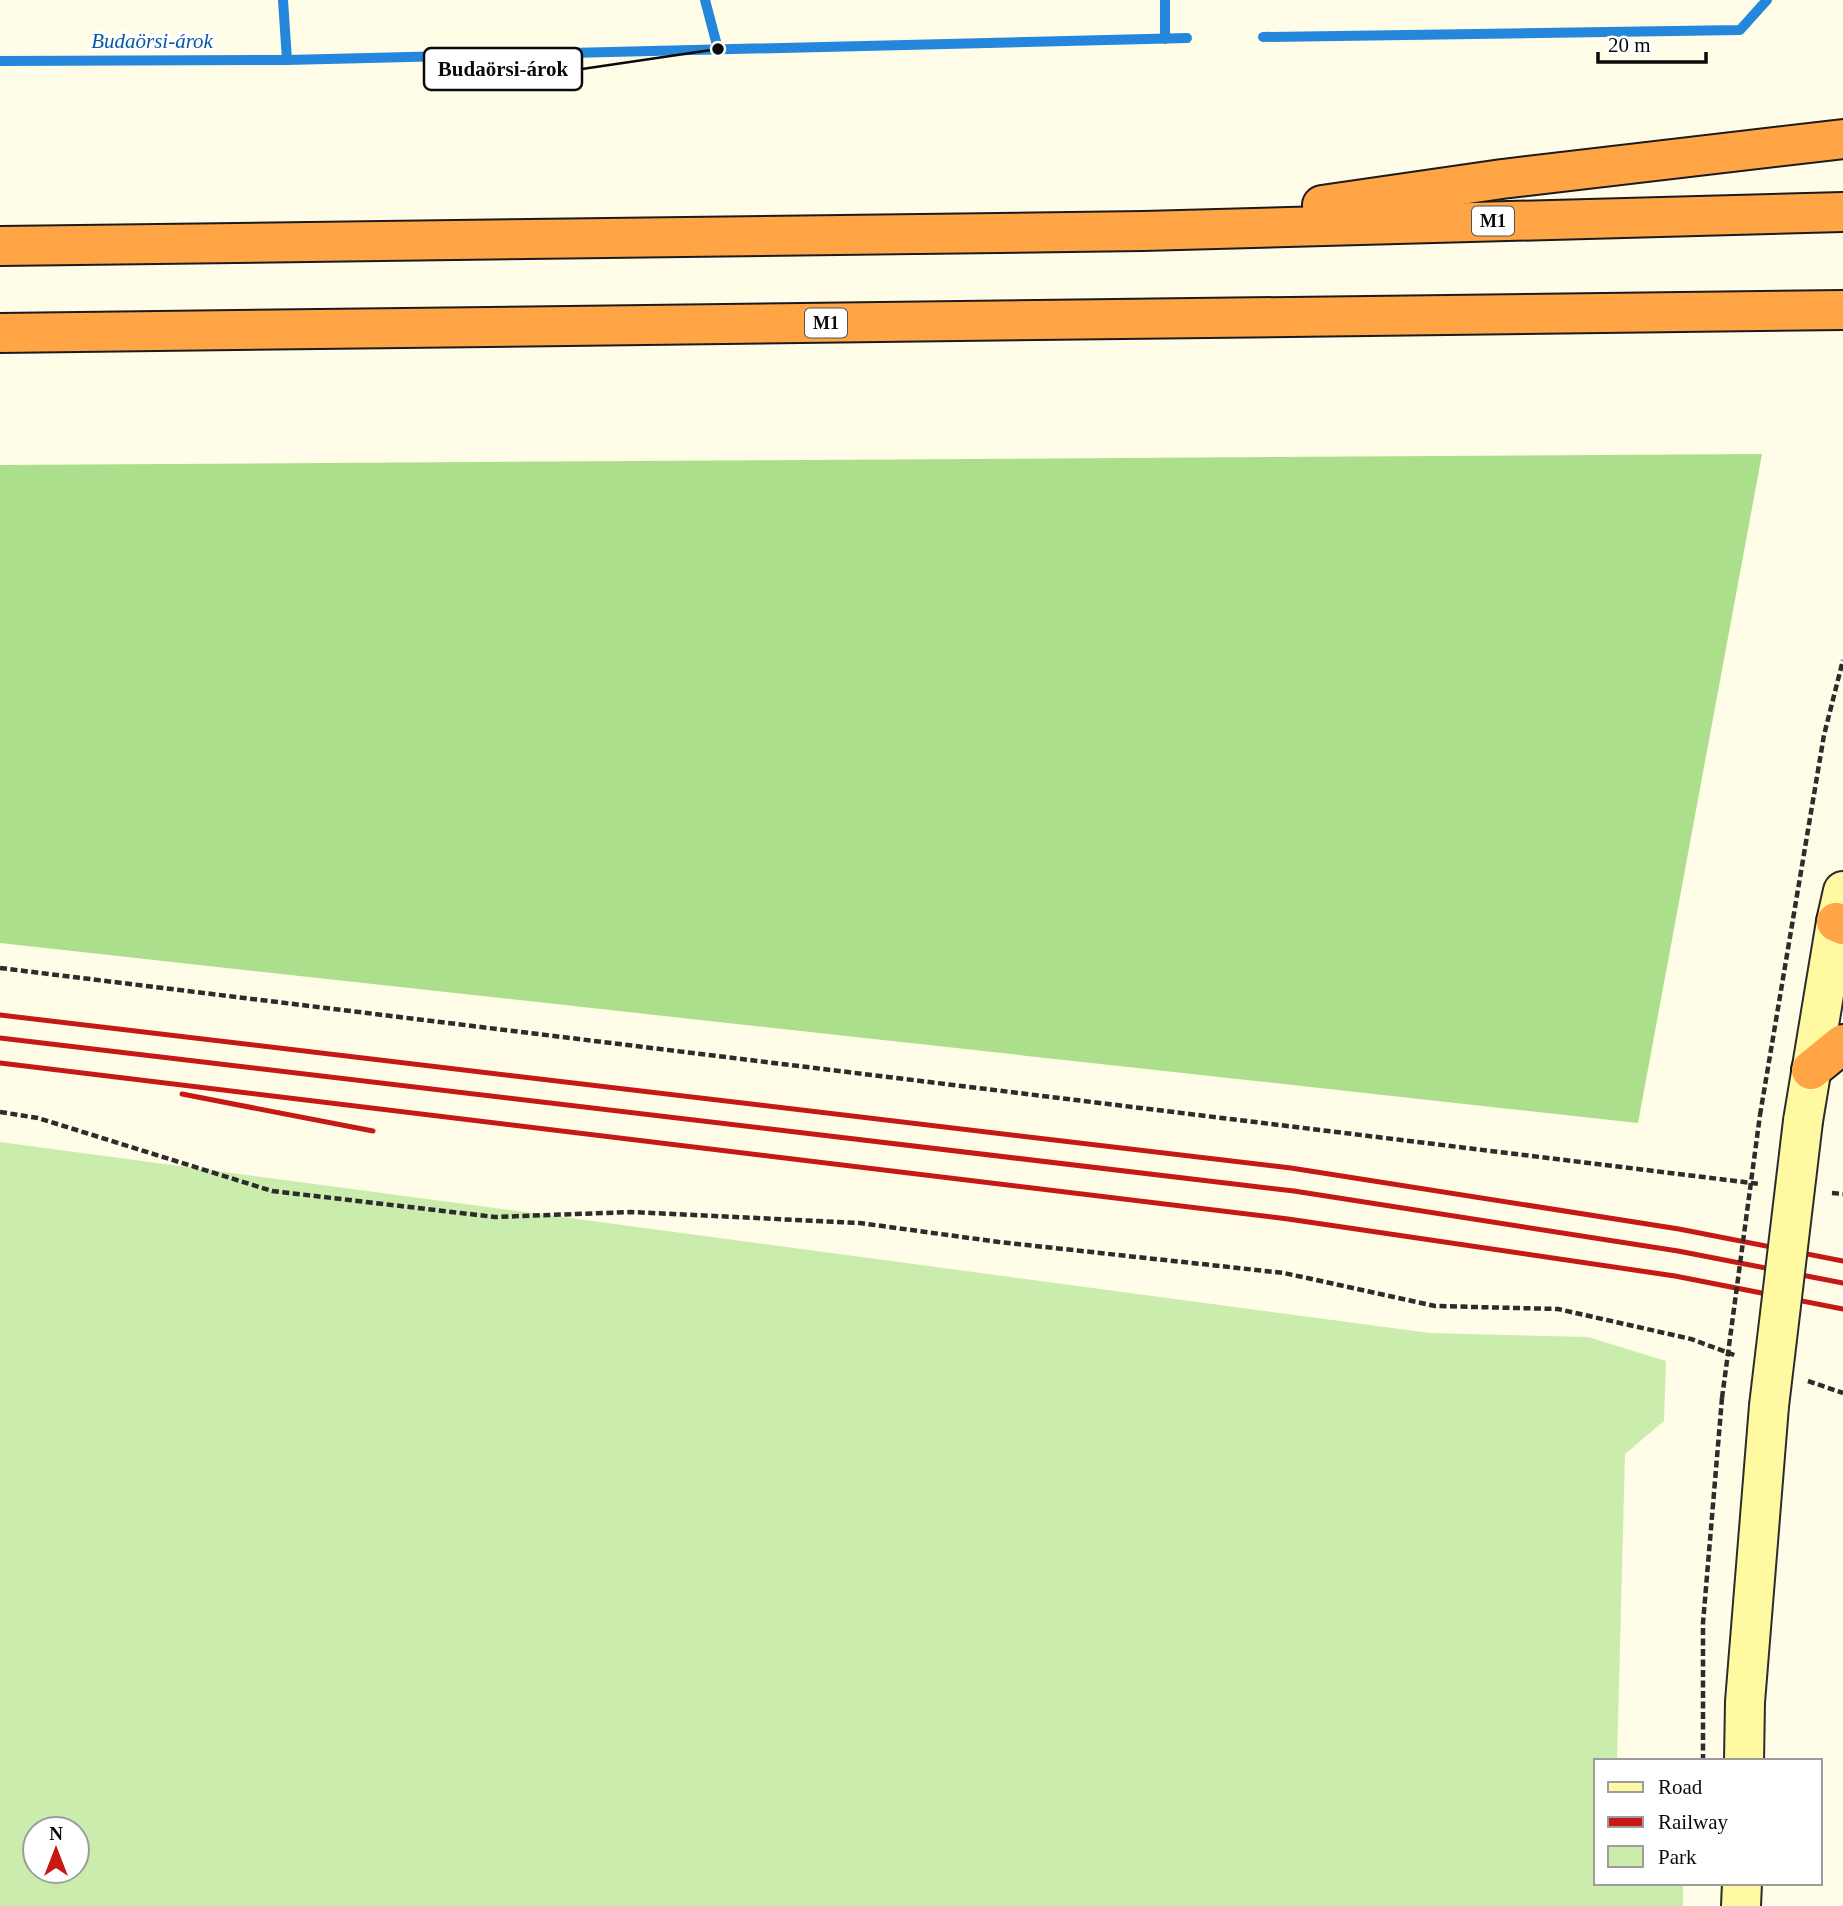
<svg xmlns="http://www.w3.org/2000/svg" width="1843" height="1906" viewBox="0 0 1843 1906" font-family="Georgia,serif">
<rect width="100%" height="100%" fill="#fffce7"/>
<path fill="#caedad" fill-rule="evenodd" d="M 0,1142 L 1430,1333 L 1588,1337 L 1666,1361 L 1664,1421 L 1625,1454 L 1617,1761 L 1596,1761 L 1596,1883 L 1683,1883 L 1683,1906 L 0,1906 ZM 35,1829 L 77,1829 L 77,1871 L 35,1871 Z"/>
<path fill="#abdf8b" d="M 1762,454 L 1638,1123 L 0,943 L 0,465 Z"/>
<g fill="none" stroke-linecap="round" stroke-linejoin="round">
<g stroke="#2587db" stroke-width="10">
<path d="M 283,0 L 287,60"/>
<path d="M 705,0 L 718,49"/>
<path d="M 1263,37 L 1740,30 L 1767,0"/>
<path d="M 1165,39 L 1165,0"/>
<path d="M 0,61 L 287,60 L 1187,38"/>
</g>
<defs>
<g id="secondary">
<path d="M 1803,1121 L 1836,922 L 1843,891"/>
<path d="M 1744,1761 L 1745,1702 L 1769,1406"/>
<path d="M 1741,1906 L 1742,1883"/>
</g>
<g id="motorway">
<path d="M 1322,205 L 1502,179 L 1843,139"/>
<path d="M 0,246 L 1143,231 L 1843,212"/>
<path d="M 0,333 L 1843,310"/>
<path d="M 1836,922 L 1843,925"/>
<path d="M 1811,1070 L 1843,1044"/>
</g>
</defs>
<use href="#secondary" stroke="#2c2c2c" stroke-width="42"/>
<use href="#motorway" stroke="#1b1b1b" stroke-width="42"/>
<g stroke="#2c2c2c" stroke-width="4.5" stroke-dasharray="7 3.5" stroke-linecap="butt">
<path d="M 0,968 L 1760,1184"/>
<path d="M 0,1112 L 38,1118 L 272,1191 L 495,1217 L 631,1212 L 860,1223 L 999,1242 L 1284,1273 L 1435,1306 L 1558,1309 L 1691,1339 L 1737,1356"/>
<path d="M 1760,1115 L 1824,735 L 1843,660"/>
<path d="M 1832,1193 L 1843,1194"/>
<path d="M 1808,1381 L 1843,1393"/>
<path d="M 1703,1761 L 1703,1623 L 1722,1398"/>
</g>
<use href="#secondary" stroke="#fffaa2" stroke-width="38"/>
<use href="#motorway" stroke="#ffa545" stroke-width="38"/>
<g stroke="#c61815" stroke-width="5">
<path d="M 0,1015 L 1291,1168 L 1679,1229 L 1843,1261"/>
<path d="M 0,1038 L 1294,1191 L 1678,1251 L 1843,1283"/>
<path d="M 0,1063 L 1288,1219 L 1675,1276 L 1843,1309"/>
<path d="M 182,1094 L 373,1131"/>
</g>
<defs>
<path id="secondary-bridge" d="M 1769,1406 L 1803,1121"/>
</defs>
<use href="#secondary-bridge" stroke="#2c2c2c" stroke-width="42" stroke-linecap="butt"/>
<path stroke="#2c2c2c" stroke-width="4.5" stroke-dasharray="7 3.5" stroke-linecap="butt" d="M 1722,1398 L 1760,1115"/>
<use href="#secondary-bridge" stroke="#fffaa2" stroke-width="38"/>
</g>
<g text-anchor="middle" stroke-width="7" stroke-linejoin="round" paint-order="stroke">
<g fill="#fff" stroke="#545454" stroke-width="2">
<rect x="1472" y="206.5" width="42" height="29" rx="5"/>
<rect x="805" y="308.5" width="42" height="29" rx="5"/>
</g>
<g font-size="18" font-weight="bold" fill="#0a0a0a">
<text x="1493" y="227">M1</text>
<text x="826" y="329">M1</text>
</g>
<g font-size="21" font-style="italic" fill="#0858a6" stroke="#fff">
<text x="152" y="48">Budaörsi-árok</text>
</g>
</g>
<path fill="none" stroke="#0a0a0a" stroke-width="2.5" d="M718 49L582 69"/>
<circle fill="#0a0a0a" stroke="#fff" stroke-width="2.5" cx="718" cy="49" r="7"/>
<rect fill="#fff" stroke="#0a0a0a" stroke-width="2.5" x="424" y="48" width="158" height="42" rx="7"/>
<g font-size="21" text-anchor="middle" font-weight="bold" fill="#0a0a0a">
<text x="503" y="76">Budaörsi-árok</text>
</g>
<rect x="1594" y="1759" width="228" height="126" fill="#ffffff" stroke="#9d9d9d" stroke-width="2"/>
<rect x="1608" y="1782" width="35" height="10" fill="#fffaa2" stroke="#9d9d9d" stroke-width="2"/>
<text x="1658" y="1794" font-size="21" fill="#0a0a0a">Road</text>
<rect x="1608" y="1817" width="35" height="10" fill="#c61815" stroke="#9d9d9d" stroke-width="2"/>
<text x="1658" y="1829" font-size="21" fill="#0a0a0a">Railway</text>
<rect x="1608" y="1846" width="35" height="21" fill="#caedad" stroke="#9d9d9d" stroke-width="2"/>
<text x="1658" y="1864" font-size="21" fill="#0a0a0a">Park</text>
<g transform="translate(56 1850)"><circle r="33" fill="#ffffff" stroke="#9d9d9d" stroke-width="2"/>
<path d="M0-5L12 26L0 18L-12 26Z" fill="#c61815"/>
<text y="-10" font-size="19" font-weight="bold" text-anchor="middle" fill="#0a0a0a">N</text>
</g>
<path d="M1598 52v10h108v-10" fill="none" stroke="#0a0a0a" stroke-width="3.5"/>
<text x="1608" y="52" font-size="21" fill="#0a0a0a" stroke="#ffffff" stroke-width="5" paint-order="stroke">20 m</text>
</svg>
